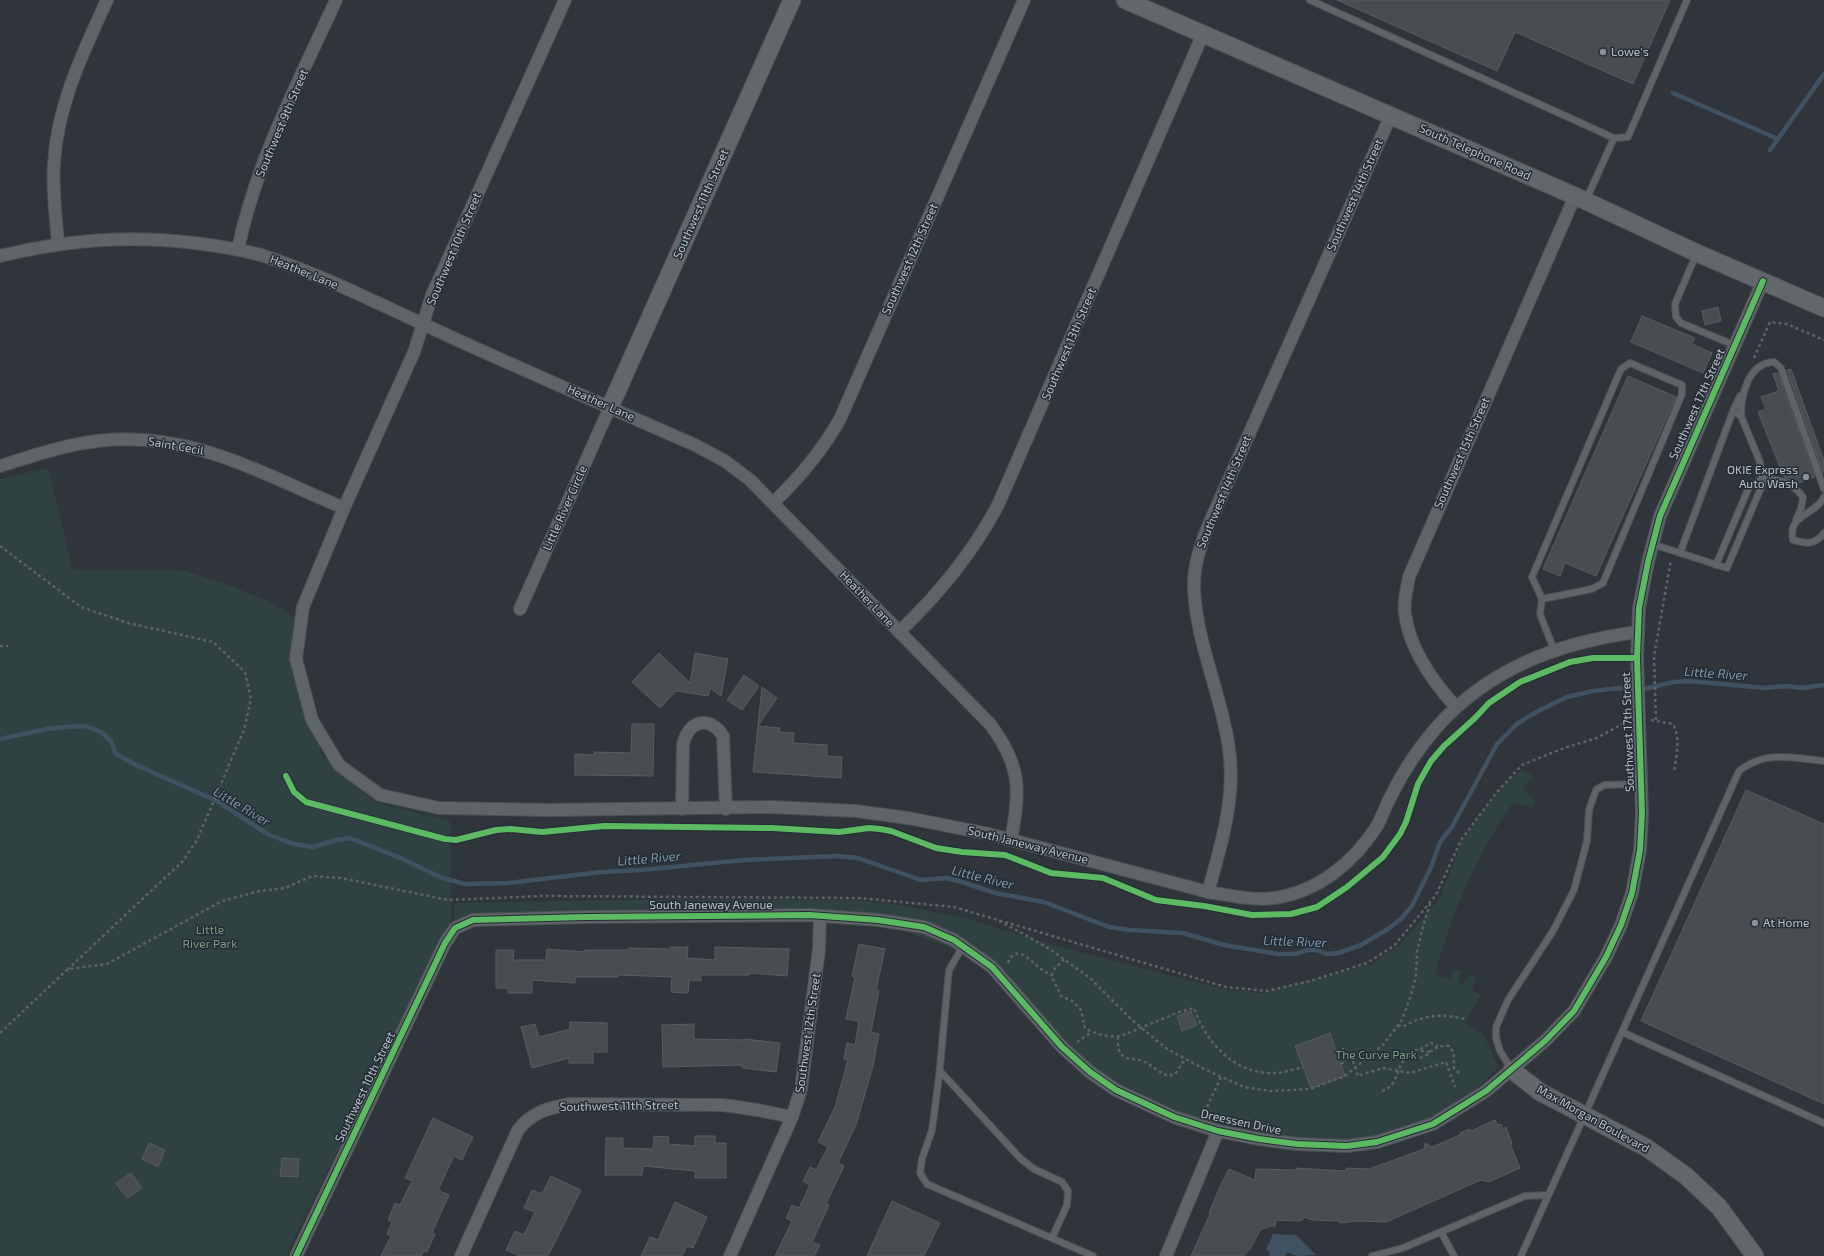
<svg xmlns="http://www.w3.org/2000/svg" width="1824" height="1256" viewBox="0 0 1824 1256" font-family="'Exo 2',sans-serif">
<rect width="100%" height="100%" fill="#2f353a"/>
<g fill="#2f4141">
<path d="M 48,468 L 73,570 L 182,570 L 232,586 L 266,600 L 287,612 L 295,619 L 321,754 L 375,802 L 450,821 L 451,919 L 286,1256 L 0,1256 L 0,479 Z"/>
<path d="M 1522,769 L 1534,777 L 1523,787 L 1535,801 L 1532,807 L 1513,803 C 1476,854 1452,914 1435,975 L 1450,979 L 1453,969 L 1461,971 L 1458,981 L 1463,984 L 1470,974 L 1475,976 L 1472,990 L 1481,995 L 1465,1023 L 1484,1035 L 1498,1068 L 1441,1123 L 1430,1131 L 1394,1143 L 1248,1139 L 1116,1090 L 981,966 L 951,948 L 900,929 L 854,919 L 454,923 L 455,903 L 672,899 L 846,900 L 877,902 L 901,905 L 968,919 L 1046,943 L 1223,989 L 1261,993 L 1372,964 L 1398,946 L 1440,898 L 1462,841 L 1498,792 Z"/>
</g>
<path fill="#405261" d="M 1273,1234 L 1296,1235 L 1316,1255 L 1297,1256 L 1287,1252 L 1285,1256 L 1269,1256 L 1270,1252 L 1266,1250 Z"/>
<g fill="none" stroke-linecap="round" stroke-linejoin="round">
<g stroke="#405261" stroke-width="4.5">
<path d="M 1673,93 L 1778,139"/>
<path d="M 1770,150 L 1824,74"/>
<path d="M 0,739 L 47,729 L 64,727 L 85,726 L 101,732 L 111,741 L 116,754 L 138,766 L 217,801 L 269,835 L 294,844 L 313,847 L 336,840 L 350,838 L 403,859 L 440,877 L 465,884 L 508,883 L 601,872 L 641,870 L 744,860 L 837,856 L 858,858 L 921,880 L 946,878 L 959,881 L 995,893 L 1044,902 L 1109,927 L 1130,930 L 1183,933 L 1224,945 L 1278,954 L 1296,954 L 1307,950 L 1317,950 L 1327,954 L 1338,953 L 1361,945 L 1388,929 L 1401,919 L 1412,906 L 1432,865 L 1440,842 L 1452,827 L 1497,744 L 1518,723 L 1540,710 L 1567,697 L 1593,691 L 1620,688 L 1644,689 L 1674,682 L 1689,681 L 1765,688 L 1786,686 L 1802,688 L 1824,685"/>
</g>
</g>
<g fill="#484d51" stroke="#575c61">
<path d="M 1337,0 L 1670,0 L 1633,84 L 1515,32 L 1497,71 Z"/>
<path d="M 1718,307 L 1721,321 L 1705,325 L 1702,311 Z"/>
<path d="M 1642,316 L 1695,338 L 1692,344 L 1712,353 L 1703,373 L 1631,342 Z"/>
<path d="M 1791,369 L 1824,461 L 1823,473 L 1787,370 Z"/>
<path d="M 1778,373 L 1815,477 L 1796,484 L 1784,477 L 1758,412 L 1766,409 L 1761,397 L 1779,391 L 1773,374 Z"/>
<path d="M 1628,376 L 1676,397 L 1596,576 L 1565,563 L 1560,576 L 1543,569 Z"/>
<path d="M 659,653 L 690,683 L 695,653 L 728,659 L 721,696 L 710,688 L 708,696 L 676,691 L 660,708 L 632,682 Z"/>
<path d="M 744,675 L 759,686 L 742,710 L 727,700 Z"/>
<path d="M 762,687 L 777,698 L 758,726 Z"/>
<path d="M 632,724 L 654,724 L 653,776 L 575,775 L 575,754 L 594,755 L 594,752 L 631,753 Z"/>
<path d="M 758,726 L 780,728 L 779,732 L 794,733 L 793,743 L 827,745 L 827,756 L 842,757 L 841,778 L 753,772 Z"/>
<path d="M 1746,790 L 1824,824 L 1824,1104 L 1641,1021 Z"/>
<path d="M 859,944 L 885,949 L 876,990 L 879,990 L 871,1032 L 879,1034 L 873,1066 L 856,1125 L 838,1163 L 844,1166 L 826,1204 L 829,1205 L 812,1242 L 820,1245 L 814,1256 L 775,1256 L 792,1221 L 786,1218 L 792,1205 L 799,1208 L 810,1185 L 803,1181 L 810,1167 L 816,1170 L 828,1147 L 818,1142 L 835,1107 L 848,1060 L 844,1059 L 847,1043 L 855,1045 L 859,1021 L 846,1019 L 855,977 L 852,976 Z"/>
<path d="M 670,947 L 688,947 L 687,958 L 715,960 L 715,947 L 789,949 L 787,976 L 749,973 L 749,975 L 701,975 L 701,981 L 689,980 L 688,993 L 671,992 L 672,977 L 618,975 L 618,977 L 575,977 L 575,983 L 532,980 L 532,993 L 508,993 L 508,988 L 496,988 L 496,950 L 514,950 L 513,960 L 546,960 L 547,949 L 585,952 L 585,950 L 629,950 L 629,948 L 670,949 Z"/>
<path d="M 1191,1011 L 1197,1025 L 1182,1031 L 1177,1016 Z"/>
<path d="M 570,1022 L 607,1023 L 607,1052 L 593,1052 L 593,1063 L 569,1063 L 569,1058 L 532,1068 L 521,1027 L 535,1024 L 539,1037 L 570,1029 Z"/>
<path d="M 694,1024 L 694,1039 L 745,1040 L 745,1039 L 780,1043 L 776,1072 L 742,1068 L 742,1065 L 663,1067 L 662,1025 Z"/>
<path d="M 1330,1033 L 1345,1076 L 1311,1088 L 1295,1046 Z"/>
<path d="M 433,1118 L 473,1137 L 462,1160 L 454,1156 L 438,1190 L 449,1195 L 432,1233 L 435,1234 L 427,1252 L 424,1251 L 421,1256 L 381,1256 L 391,1236 L 387,1234 L 392,1222 L 388,1220 L 395,1203 L 400,1205 L 412,1181 L 405,1178 Z"/>
<path d="M 1495,1120 L 1497,1125 L 1501,1124 L 1503,1129 L 1506,1127 L 1512,1144 L 1510,1144 L 1520,1168 L 1489,1182 L 1481,1180 L 1386,1222 L 1357,1221 L 1340,1223 L 1339,1221 L 1312,1220 L 1305,1217 L 1301,1221 L 1276,1220 L 1275,1226 L 1270,1226 L 1260,1230 L 1252,1246 L 1244,1256 L 1191,1256 L 1210,1214 L 1209,1213 L 1221,1184 L 1229,1169 L 1255,1180 L 1256,1169 L 1296,1170 L 1296,1168 L 1346,1171 L 1347,1168 L 1369,1169 L 1424,1149 L 1425,1143 L 1432,1147 L 1460,1135 L 1460,1133 L 1470,1129 L 1471,1131 Z"/>
<path d="M 654,1136 L 669,1137 L 668,1144 L 695,1146 L 695,1136 L 715,1136 L 715,1143 L 726,1143 L 726,1178 L 695,1178 L 695,1171 L 643,1166 L 642,1175 L 605,1175 L 606,1138 L 623,1138 L 623,1148 L 653,1149 Z"/>
<path d="M 149,1143 L 165,1150 L 158,1167 L 142,1159 Z"/>
<path d="M 282,1158 L 299,1159 L 298,1177 L 280,1176 Z"/>
<path d="M 131,1173 L 142,1188 L 127,1198 L 116,1183 Z"/>
<path d="M 551,1176 L 581,1190 L 548,1256 L 520,1256 L 506,1250 L 515,1231 L 524,1235 L 535,1212 L 524,1208 L 532,1190 L 542,1194 Z"/>
<path d="M 892,1201 L 940,1223 L 924,1256 L 867,1256 Z"/>
<path d="M 675,1202 L 707,1217 L 693,1248 L 687,1246 L 682,1256 L 641,1256 L 650,1237 L 658,1240 Z"/>
</g>
<g fill="none" stroke-linecap="round" stroke-linejoin="round">
<defs>
<g id="lane">
<path d="M 1310,0 L 1614,138"/>
<path d="M 1586,200 L 1614,138 L 1628,137 L 1687,0"/>
<path d="M 1696,255 L 1675,304 L 1676,317 L 1681,323 L 1734,345"/>
<path d="M 1741,416 C 1741,395 1748,363 1774,362 L 1781,368 L 1824,489"/>
<path d="M 1760,480 L 1762,478 C 1779,479 1793,483 1803,497 L 1801,509 L 1796,520"/>
<path d="M 1824,497 C 1815,516 1787,514 1793,540 C 1807,544 1815,545 1824,533"/>
<path d="M 1652,544 L 1727,568 L 1763,483 L 1760,462 L 1741,416 L 1733,411"/>
<path d="M 1680,553 L 1733,411 L 1740,396"/>
<path d="M 1716,565 L 1749,487 L 1759,481 L 1763,483"/>
<path d="M 1542,599 L 1532,577 L 1621,369 L 1630,363 L 1682,385 L 1682,394 L 1603,583 L 1592,589 L 1542,599 L 1540,614 L 1554,650"/>
<path d="M 963,946 L 949,970 L 939,1077 L 932,1130 L 922,1159 L 920,1173 L 927,1184 L 1093,1256"/>
<path d="M 1622,1032 L 1739,771 C 1765,750 1792,758 1824,761"/>
<path d="M 1512,1070 L 1500,1051 L 1496,1038 L 1496,1027 L 1508,1000 L 1553,931 L 1574,890 L 1587,841 L 1589,810 L 1596,790 L 1604,785 L 1641,784"/>
<path d="M 940,1071 L 1021,1159 L 1034,1169 L 1062,1182 L 1068,1191 L 1067,1205 L 1052,1238"/>
<path d="M 1441,1232 L 1454,1256"/>
<path d="M 1372,1256 L 1403,1248 L 1525,1196 L 1548,1195"/>
<path d="M 1521,1256 L 1622,1032 L 1824,1123"/>
</g>
<g id="street">
<path d="M 565,0 L 432,295 L 414,352 L 344,508 L 303,607 L 296,659 L 312,720 L 339,765 L 380,795 L 439,808 L 549,810 L 772,807 L 856,811 L 908,818 L 989,834 L 1208,892 C 1229,895 1252,901 1274,898 C 1318,892 1354,862 1377,826 C 1382,817 1386,805 1391,796 C 1403,771 1418,749 1436,728 C 1489,668 1560,642 1638,632"/>
<path d="M 58,243 C 56,217 52,190 54,164 C 57,105 83,53 107,0"/>
<path d="M 238,249 C 256,162 299,81 336,0"/>
<path d="M 0,256 C 66,240 127,235 195,243 C 218,246 241,249 264,256 C 328,277 389,309 451,337 C 532,374 613,409 695,445 L 725,461 L 750,480 L 990,724 C 1022,767 1020,790 1011,840"/>
<path d="M 0,466 C 32,456 64,445 97,441 C 190,430 262,474 344,508"/>
<path d="M 773,503 C 799,478 822,451 840,419 L 1024,0"/>
<path d="M 520,609 L 610,407"/>
<path d="M 899,632 C 939,594 972,554 998,505 L 1203,34"/>
<path d="M 1456,707 C 1432,681 1410,650 1405,614 C 1403,602 1407,589 1409,577 L 1575,196"/>
<path d="M 682,809 L 683,745 C 688,721 709,714 723,736 L 726,809"/>
<path d="M 1208,892 C 1221,846 1236,797 1229,749 C 1222,695 1196,643 1194,588 C 1193,564 1203,537 1213,515 L 1391,115"/>
<path d="M 296,1256 L 445,943 L 455,928 L 473,920 L 586,917 L 809,915 L 878,920 L 924,927 L 954,940 L 992,967 L 1062,1047 L 1090,1072 L 1116,1090 L 1174,1117 L 1218,1131 L 1259,1139 L 1297,1144 L 1347,1146 L 1377,1142 L 1433,1124 L 1486,1091 L 1545,1041 L 1574,1011 L 1606,957 L 1621,925 L 1632,893 L 1640,850 L 1642,813 L 1637,658 L 1639,608 L 1648,562 L 1660,516 L 1763,281"/>
<path d="M 461,1256 L 518,1130 C 532,1112 548,1108 570,1104 L 723,1105 L 758,1110 L 792,1117"/>
<path d="M 730,1256 L 792,1117 L 801,1089 L 819,949 L 820,916"/>
<path d="M 1166,1256 L 1218,1131"/>
</g>
<g id="secondary">
<path d="M 1125,0 L 1575,196 L 1697,253 L 1824,308"/>
<path d="M 610,407 L 792,0"/>
<path d="M 1512,1070 L 1540,1092 L 1647,1148 L 1686,1176 L 1719,1207 L 1755,1256"/>
</g>
</defs>
<use href="#lane" stroke="#4c5154" stroke-width="8"/>
<use href="#street" stroke="#4c5154" stroke-width="14"/>
<use href="#secondary" stroke="#4c5154" stroke-width="19"/>
<g stroke="#5d6266" stroke-width="2.5" stroke-dasharray="3 3" stroke-linecap="butt">
<path d="M 1754,358 L 1770,322 L 1787,324 L 1824,340"/>
<path d="M 0,546 L 81,607 L 128,623 L 213,642 L 245,672 L 251,699 L 244,730 L 197,840 L 183,861 L 68,969"/>
<path d="M 0,646 L 8,646"/>
<path d="M 1574,661 L 1593,658 L 1624,658"/>
<path d="M 1527,679 L 1541,673"/>
<path d="M 1651,720 L 1673,724 C 1681,738 1676,757 1674,772"/>
<path d="M 1656,720 L 1654,656 L 1671,560"/>
<path d="M 286,776 L 294,792 L 306,802 L 445,839 L 456,840 L 496,830 L 511,829 L 542,832 L 604,826 L 772,828 L 839,832 L 871,828"/>
<path d="M 890,831 L 936,848 L 962,852 L 1005,855 L 1051,873 L 1100,879"/>
<path d="M 1116,883 L 1156,900 L 1203,906"/>
<path d="M 1218,909 L 1252,915 L 1291,914 L 1317,907 L 1347,887 L 1383,857 L 1392,847 L 1406,822 L 1418,784 L 1431,761 L 1444,746 L 1475,718 L 1489,703 L 1521,682"/>
<path d="M 999,921 L 1022,933 L 1051,950 L 1090,978 L 1131,1019 L 1167,1049 L 1204,1069 L 1244,1087 L 1271,1091 L 1310,1089 L 1345,1076 L 1383,1045 L 1402,1020 L 1411,995 L 1416,975 L 1417,952 L 1422,930 L 1430,904"/>
<path d="M 1064,959 C 1060,965 1051,969 1052,977 L 1061,996 L 1074,1002 L 1081,1010 L 1085,1028 C 1095,1034 1109,1038 1121,1036 L 1179,1012 L 1194,1008 C 1205,1040 1232,1072 1269,1073 C 1280,1074 1292,1070 1303,1067"/>
<path d="M 1008,963 C 1016,941 1032,963 1041,969 C 1045,972 1049,973 1052,976"/>
<path d="M 1398,1025 L 1402,1027 C 1424,1015 1441,1013 1465,1019"/>
<path d="M 0,1033 L 68,969 L 107,964 L 222,901 L 260,891 L 285,888 L 312,876 L 341,878 L 448,900 L 542,896 L 859,898 L 954,907 L 1226,987 L 1267,991 L 1310,981 L 1367,963 L 1394,946 L 1436,895 L 1461,840 L 1497,792 L 1522,765 L 1564,748 L 1597,738 L 1626,722"/>
<path d="M 1118,1037 C 1118,1041 1117,1048 1120,1052 C 1124,1061 1135,1058 1142,1061 C 1153,1065 1158,1073 1169,1076 L 1176,1073 L 1185,1059"/>
<path d="M 1077,1042 L 1092,1032"/>
<path d="M 1420,1049 L 1431,1043 L 1438,1046"/>
<path d="M 1336,1051 L 1343,1049 L 1347,1059"/>
<path d="M 1408,1056 C 1432,1064 1426,1044 1449,1046 C 1456,1053 1453,1059 1454,1068 L 1461,1075"/>
<path d="M 1341,1064 L 1345,1062 L 1344,1060 L 1352,1058 L 1358,1076 L 1383,1068 L 1410,1073 L 1446,1062 L 1455,1087"/>
<path d="M 1382,1091 C 1394,1087 1395,1079 1399,1069 C 1401,1062 1409,1054 1416,1050 L 1430,1052"/>
<path d="M 1207,1107 L 1221,1077"/>
</g>
<use href="#lane" stroke="#5f6468" stroke-width="6"/>
<use href="#street" stroke="#5f6468" stroke-width="12"/>
<use href="#secondary" stroke="#63676c" stroke-width="17"/>
<defs>
<g id="cycleway">
<path d="M 286,776 L 294,792 L 306,802 L 445,839 L 456,840 L 496,830 L 511,829 L 542,832 L 604,826 L 772,828 L 839,832 L 869,828 L 880,829 L 891,831 L 936,848 L 962,852 L 1005,855 L 1051,873 L 1103,878 L 1156,900 L 1204,906 L 1252,915 L 1291,914 L 1317,907 L 1347,887 L 1383,857 L 1400,834 L 1406,822 L 1418,784 L 1431,761 L 1444,746 L 1475,718 L 1489,703 L 1520,682 L 1570,662 L 1593,658 L 1637,658"/>
<path d="M 296,1256 L 445,943 L 455,928 L 473,920 L 586,917 L 809,915 L 878,920 L 924,927 L 954,940 L 992,967 L 1062,1047 L 1090,1072 L 1116,1090 L 1174,1117 L 1218,1131 L 1259,1139 L 1297,1144 L 1347,1146 L 1377,1142 L 1433,1124 L 1486,1091 L 1545,1041 L 1574,1011 L 1606,957 L 1621,925 L 1632,893 L 1640,850 L 1642,813 L 1637,658 L 1639,608 L 1648,562 L 1660,516 L 1763,281"/>
</g>
</defs>
<use href="#cycleway" stroke="#222c34" stroke-width="8"/>
<use href="#cycleway" stroke="#5cba63" stroke-width="6"/>
</g>
<g fill="#899197" stroke="#222c34" stroke-width="1.5">
<circle cx="1603" cy="52" r="4"/>
<circle cx="1806" cy="477" r="4"/>
<circle cx="1755" cy="923" r="4"/>
</g>
<g text-anchor="middle" stroke-width="3" stroke-linejoin="round" paint-order="stroke">
<g font-size="12" fill="#bac2c9" stroke="#222c34" text-anchor="start">
<text x="1611" y="56">Lowe's</text>
<text x="1798" y="474" text-anchor="end">OKIE Express<tspan x="1798" dy="14">Auto Wash</tspan></text>
<text x="1763" y="927">At Home</text>
</g>
<g font-size="12" fill="#bac2c9" stroke="#222c34">
<text transform="translate(282 123) rotate(-67)" y="4">Southwest 9th Street</text>
<text transform="translate(1475 152) rotate(24)" y="4">South Telephone Road</text>
<text transform="translate(1355 195) rotate(-66)" y="4">Southwest 14th Street</text>
<text transform="translate(701 204) rotate(-66)" y="4">Southwest 11th Street</text>
<text transform="translate(454 249) rotate(-67)" y="4">Southwest 10th Street</text>
<text transform="translate(910 259) rotate(-66)" y="4">Southwest 12th Street</text>
<text transform="translate(304 272) rotate(22)" y="4">Heather Lane</text>
<text transform="translate(1069 344) rotate(-67)" y="4">Southwest 13th Street</text>
<text transform="translate(601 403) rotate(24)" y="4">Heather Lane</text>
<text transform="translate(1697 404) rotate(-66)" y="4">Southwest 17th Street</text>
<text transform="translate(176 446) rotate(10)" y="4">Saint Cecil</text>
<text transform="translate(1462 453) rotate(-66)" y="4">Southwest 15th Street</text>
<text transform="translate(1224 492) rotate(-67)" y="4">Southwest 14th Street</text>
<text transform="translate(565 508) rotate(-66)" y="4">Little River Circle</text>
<text transform="translate(867 599) rotate(46)" y="4">Heather Lane</text>
<text transform="translate(1628 732) rotate(-92)" y="4">Southwest 17th Street</text>
<text transform="translate(1028 845) rotate(14)" y="4">South Janeway Avenue</text>
<text x="711" y="909">South Janeway Avenue</text>
<text transform="translate(808 1033) rotate(-82)" y="4">Southwest 12th Street</text>
<text transform="translate(365 1087) rotate(-64)" y="4">Southwest 10th Street</text>
<text transform="translate(619 1106) rotate(-1)" y="4">Southwest 11th Street</text>
<text transform="translate(1593 1119) rotate(29)" y="4">Max Morgan Boulevard</text>
<text transform="translate(1241 1122) rotate(12)" y="4">Dreessen Drive</text>
</g>
<g font-size="12" fill="#7c9c7f" stroke="#222c34">
<text x="210" y="934">Little<tspan x="210" dy="14">River Park</tspan></text>
<text x="1376" y="1059">The Curve Park</text>
</g>
<g font-size="13" font-style="italic" fill="#7f96a8" stroke="#222c34">
<text transform="translate(1716 673) rotate(4)" y="5">Little River</text>
<text transform="translate(242 806) rotate(31)" y="5">Little River</text>
<text transform="translate(649 858) rotate(-5)" y="5">Little River</text>
<text transform="translate(983 877) rotate(14)" y="5">Little River</text>
<text transform="translate(1295 941) rotate(2)" y="5">Little River</text>
</g>
</g>
</svg>
